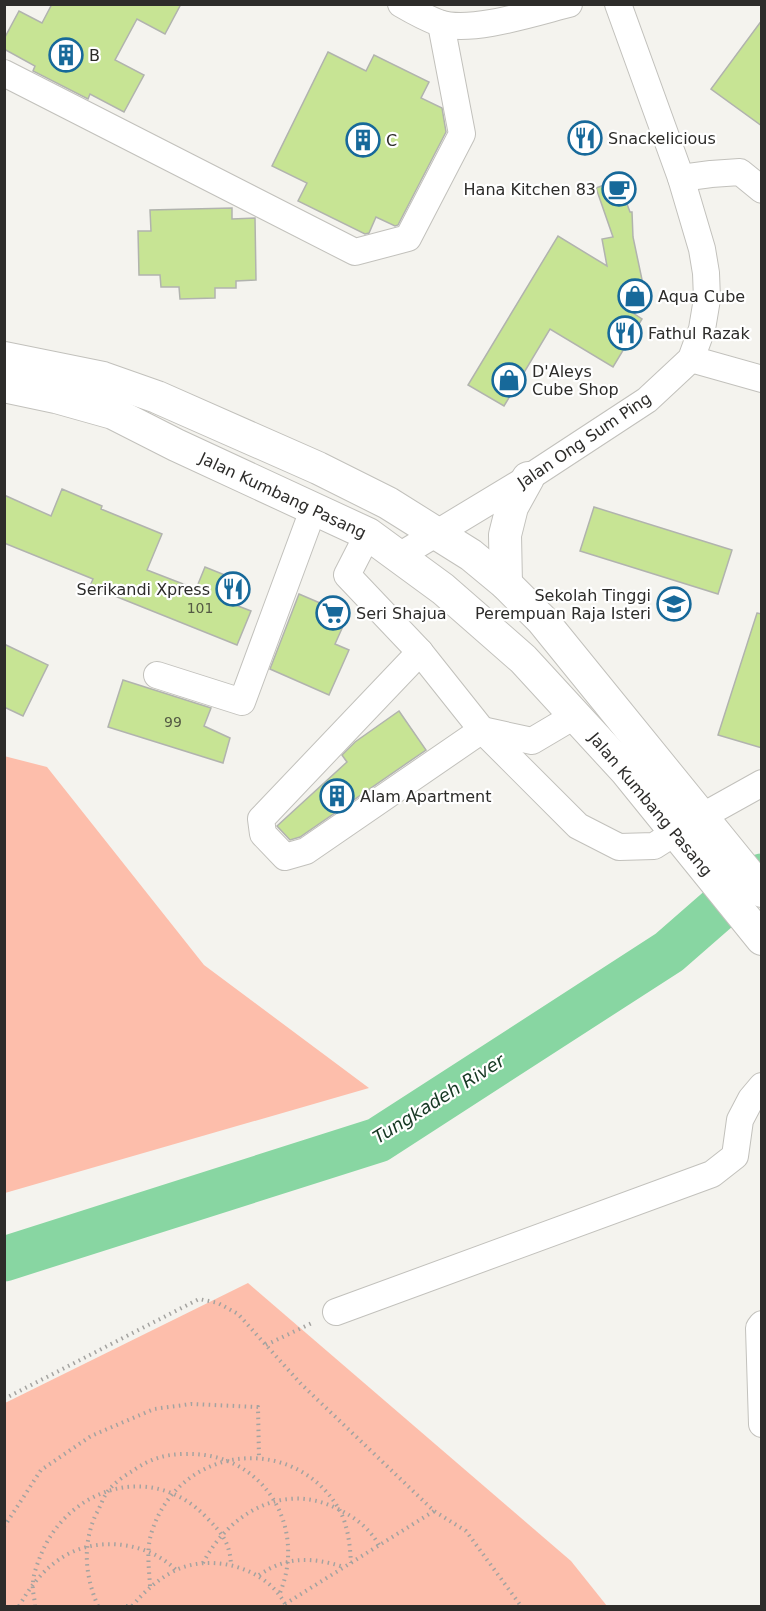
<svg xmlns="http://www.w3.org/2000/svg" width="766" height="1611" viewBox="0 0 766 1611" font-family="'DejaVu Sans',sans-serif">
<rect width="100%" height="100%" fill="#f4f3ee"/>
<g fill="#fdbeab">
<path d="M 4,756 L 47,767 L 204,965 L 369,1088 L 5,1193 Z"/>
<path d="M 248,1283 L 571,1561 L 607,1606 L 5,1606 L 5,1403 Z"/>
</g>
<g fill="none" stroke-linecap="round" stroke-linejoin="round">
<path stroke="#88d6a2" stroke-width="45" d="M 4,1259 L 378,1140 L 669,952 L 740,890 L 762,876"/>
</g>
<g fill="#c7e494" stroke="#b1b3ae" stroke-width="1.5">
<path d="M 52,4 L 181,4 L 165,34 L 137,19 L 115,60 L 144,75 L 124,112 L 90,94 L 88,99 L 33,71 L 35,66 L 4,49 L 4,39 L 19,11 L 42,23 Z"/>
<path d="M 762,20 L 762,126 L 711,89 Z"/>
<path d="M 328,52 L 366,71 L 374,55 L 429,82 L 421,98 L 442,108 L 446,132 L 398,225 L 395,226 L 376,217 L 369,233 L 365,234 L 298,201 L 307,183 L 272,166 Z"/>
<path d="M 618,180 L 630,212 L 632,212 L 633,237 L 644,289 L 630,311 L 642,319 L 613,367 L 550,329 L 504,406 L 468,385 L 558,236 L 607,266 L 602,239 L 613,237 L 596,188 Z"/>
<path d="M 232,208 L 232,219 L 255,218 L 256,280 L 236,281 L 236,288 L 215,288 L 215,298 L 180,299 L 179,287 L 161,287 L 160,275 L 139,275 L 138,231 L 151,231 L 150,210 Z"/>
<path d="M 62,489 L 102,506 L 101,509 L 162,534 L 147,570 L 196,589 L 205,567 L 242,582 L 233,604 L 251,611 L 237,645 L 90,586 L 93,579 L 4,543 L 4,495 L 51,516 Z"/>
<path d="M 594,507 L 732,550 L 718,594 L 580,551 Z"/>
<path d="M 299,594 L 348,615 L 335,644 L 349,650 L 329,695 L 270,669 Z"/>
<path d="M 757,613 L 762,614 L 762,748 L 718,735 Z"/>
<path d="M 4,644 L 48,665 L 23,716 L 4,707 Z"/>
<path d="M 123,680 L 211,708 L 204,726 L 230,738 L 223,763 L 108,727 Z"/>
<path d="M 399,711 L 426,750 L 300,837 L 290,840 L 277,826 L 347,762 L 342,755 L 355,742 Z"/>
</g>
<g fill="none" stroke-linecap="round" stroke-linejoin="round">
<defs>
<g id="minor">
<path d="M 401,4 C 413,11 426,18 439,23 C 470,34 537,12 569,4"/>
<path d="M 4,73 L 355,252 L 408,238 L 462,134 L 441,24"/>
<path d="M 681,178 L 711,174 L 740,172 L 762,190"/>
<path d="M 691,359 L 762,379"/>
<path d="M 368,534 L 347,575 L 420,652 L 482,730 L 578,826 L 619,847 L 654,846 L 676,832"/>
<path d="M 399,556 L 528,478 L 647,400 L 691,359 L 702,329 L 707,299 L 706,273 L 702,249 L 681,178 L 618,4"/>
<path d="M 420,652 L 261,819 L 263,834 L 285,857 L 306,851 L 482,730 L 532,741 L 576,715"/>
<path d="M 157,675 L 242,702 L 313,510"/>
<path d="M 701,817 L 762,783"/>
<path d="M 336,1312 L 712,1174 L 735,1156 L 740,1120 L 751,1099 L 762,1086"/>
<path d="M 762,1324 L 759,1328 L 762,1424"/>
</g>
<g id="major">
<path d="M 4,358 L 103,378 L 157,397 L 318,468 L 388,503 L 471,555 L 506,584 L 542,620 L 762,891"/>
<path d="M 4,386 L 56,397 L 113,413 L 176,445 L 368,534 L 443,589 L 523,659 L 626,771 L 762,939"/>
<path d="M 506,584 L 505,535 L 512,507 L 528,478"/>
</g>
</defs>
<use href="#minor" stroke="#c2c1bc" stroke-width="28"/>
<use href="#major" stroke="#c2c1bc" stroke-width="34"/>
<g stroke="#a4a3a0" stroke-width="4" stroke-dasharray="1.5 4.5" stroke-linecap="butt">
<path d="M 266,1345 L 314,1322"/>
<path d="M 4,1399 L 199,1299 L 218,1303 L 238,1314 L 301,1384 L 434,1511 L 466,1531 L 521,1606"/>
<path d="M 4,1527 L 41,1470 L 91,1436 L 154,1409 L 191,1404 L 258,1407 L 259,1458"/>
<path d="M 203,1563 C 229,1513 284,1481 338,1509 C 356,1518 369,1528 379,1545"/>
<path d="M 259,1575 C 287,1556 312,1557 344,1567"/>
<path d="M 150,1586 C 149,1567 146,1549 152,1531 C 180,1445 293,1432 339,1509 C 348,1525 350,1545 351,1563"/>
<path d="M 285,1604 L 434,1511"/>
<path d="M 19,1606 C 29,1589 40,1573 57,1561 C 91,1535 146,1540 176,1570"/>
<path d="M 35,1606 C 35,1599 32,1591 33,1584 C 33,1575 37,1565 40,1557 C 67,1487 153,1460 207,1518 C 222,1533 230,1543 231,1565"/>
<path d="M 98,1606 C 85,1576 82,1545 96,1514 C 100,1508 102,1500 106,1494 C 112,1484 124,1476 134,1470 C 150,1459 165,1454 185,1454 C 262,1451 309,1526 279,1595"/>
<path d="M 126,1606 L 133,1606"/>
<path d="M 132,1606 C 145,1591 157,1580 174,1571 C 212,1552 268,1568 286,1606"/>
</g>
<use href="#minor" stroke="#fff" stroke-width="26"/>
<use href="#major" stroke="#fff" stroke-width="32"/>
</g>
<defs>
<symbol id="building-ring" viewBox="-11 -11 22 22"><circle r="9.5" fill="#fff" stroke="#17699a" stroke-width="1.5"/><path d="M-4-6H4V6H1V3H-1V6H-4ZM-2.5-4.3h1.7v1.8h-1.7ZM.8-4.3h1.7v1.8H.8ZM-2.5-1h1.7V.8h-1.7ZM.8-1h1.7V.8H.8Z" fill="#17699a"/></symbol>
<symbol id="restaurant-ring" viewBox="-11 -11 22 22"><circle r="9.5" fill="#fff" stroke="#17699a" stroke-width="1.5"/><path d="M-5-6h1v4h1v-4h1v4h1v-4h1v5L-1.5 .5V6h-2V.5L-5-1ZM5-6V6H3V1.5H1.5Q1.5-4 5-6Z" fill="#17699a"/></symbol>
<symbol id="cafe-ring" viewBox="-11 -11 22 22"><circle r="9.5" fill="#fff" stroke="#17699a" stroke-width="1.5"/><path d="M-5.5-4.5H6V0H3Q3 3.5 0 3.5H-2.5Q-5.5 3.5-5.5 0ZM3-3.2v2h1.7v-2ZM-6 4.5H4V6H-6Z" fill="#17699a"/></symbol>
<symbol id="shop-ring" viewBox="-11 -11 22 22"><circle r="9.5" fill="#fff" stroke="#17699a" stroke-width="1.5"/><path d="M-5-2.5h2.3a2.7 3.5 0 0 1 5.4 0H5L5.5 6h-11ZM-1.5-2.5h3a1.5 2.3 0 0 0-3 0Z" fill="#17699a"/></symbol>
<symbol id="school-ring" viewBox="-11 -11 22 22"><circle r="9.5" fill="#fff" stroke="#17699a" stroke-width="1.5"/><path d="M0-5L7-2L0 1L-7-2ZM-4 1L0 2.5L4 1V4Q0 6-4 4Z" fill="#17699a"/></symbol>
<symbol id="supermarket-ring" viewBox="-11 -11 22 22"><circle r="9.5" fill="#fff" stroke="#17699a" stroke-width="1.5"/><path d="M-6-5.5h2.5l.6 2H6L4.5 2H-2.5L-4.4-4H-6ZM-1.5 3.2a1.3 1.3 0 1 0 .1 0ZM3 3.2a1.3 1.3 0 1 0 .1 0Z" fill="#17699a"/></symbol>
</defs>
<g fill-rule="evenodd">
<use href="#building-ring" x="47" y="36" width="38" height="38"/>
<use href="#restaurant-ring" x="566" y="119" width="38" height="38"/>
<use href="#building-ring" x="344" y="121" width="38" height="38"/>
<use href="#cafe-ring" x="600" y="170" width="38" height="38"/>
<use href="#shop-ring" x="616" y="277" width="38" height="38"/>
<use href="#restaurant-ring" x="606" y="314" width="38" height="38"/>
<use href="#shop-ring" x="490" y="361" width="38" height="38"/>
<use href="#restaurant-ring" x="214" y="570" width="38" height="38"/>
<use href="#school-ring" x="655" y="585" width="38" height="38"/>
<use href="#supermarket-ring" x="314" y="594" width="38" height="38"/>
<use href="#building-ring" x="318" y="777" width="38" height="38"/>
</g>
<g text-anchor="middle" stroke-width="4.5" stroke-linejoin="round" paint-order="stroke">
<g font-size="14" fill="#545a44">
<text x="200" y="613">101</text>
<text x="173" y="727">99</text>
</g>
<g font-size="16" fill="#2d2c2a" stroke="#fff" text-anchor="start">
<text x="89" y="61">B</text>
<text x="608" y="144">Snackelicious</text>
<text x="386" y="146">C</text>
<text x="596" y="195" text-anchor="end">Hana Kitchen 83</text>
<text x="658" y="302">Aqua Cube</text>
<text x="648" y="339">Fathul Razak</text>
<text x="532" y="377">D'Aleys<tspan x="532" dy="18">Cube Shop</tspan></text>
<text x="210" y="595" text-anchor="end">Serikandi Xpress</text>
<text x="651" y="601" text-anchor="end">Sekolah Tinggi<tspan x="651" dy="18">Perempuan Raja Isteri</tspan></text>
<text x="356" y="619">Seri Shajua</text>
<text x="360" y="802">Alam Apartment</text>
</g>
<g font-size="16" fill="#2d2c2a" stroke="#fff">
<text transform="translate(584 440) rotate(-34)" y="6">Jalan Ong Sum Ping</text>
<text transform="translate(283 495) rotate(25)" y="6">Jalan Kumbang Pasang</text>
<text transform="translate(651 804) rotate(50)" y="6">Jalan Kumbang Pasang</text>
</g>
<g font-size="18" font-style="italic" fill="#153722" stroke="#fff">
<text transform="translate(439 1099) rotate(-32)" y="6">Tungkadeh River</text>
</g>
</g>
<rect width="766" height="1611" fill="none" stroke="#2d2c2a" stroke-width="12"/>
</svg>
